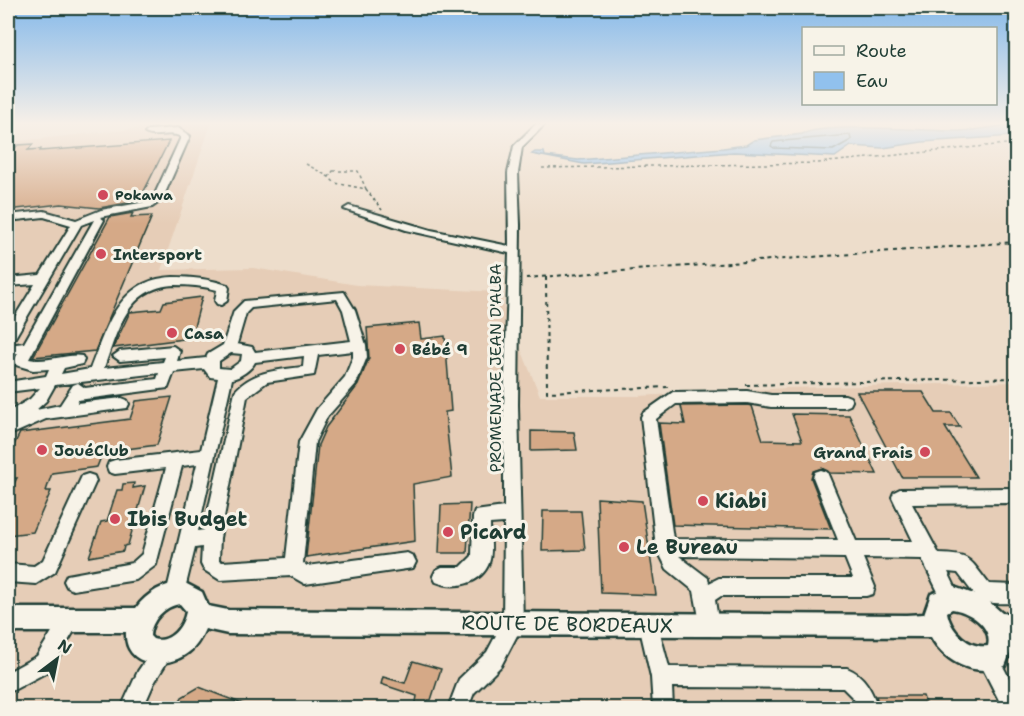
<svg xmlns="http://www.w3.org/2000/svg" width="1024" height="716" viewBox="0 0 1024 716" font-family="'Shantell Sans',sans-serif">
<rect width="100%" height="100%" fill="#edddcb"/>
<filter id="ink" filterUnits="userSpaceOnUse"><feTurbulence type="fractalNoise" baseFrequency=".0167" numOctaves="2"/><feDisplacementMap in="SourceGraphic" scale="12" xChannelSelector="R" yChannelSelector="G"/><feConvolveMatrix kernelMatrix="1 2 1 2 8 2 1 2 1" color-interpolation-filters="sRGB"/></filter>
<g filter="url(#ink)">
<path fill="#e6cdb7" d="M 182,124 L 211,124 L 161,270 L 253,268 L 357,285 L 498,292 L 540,396 L 638,396 L 787,388 L 1016,382 L 1016,708 L 8,708 L 8,142 Z"/>
<path fill="#91c1ed" stroke="#638ca3" stroke-width="1.5" d="M 1016,124 L 1016,135 L 1013,136 L 922,142 L 883,148 L 851,146 L 835,157 L 734,152 L 584,164 L 532,154 L 535,152 L 544,152 L 545,156 L 578,160 L 723,148 L 746,145 L 754,140 L 802,134 C 827,122 923,131 956,131 C 975,131 998,126 1016,124 Z"/>
<g fill="none" stroke-linecap="round" stroke-linejoin="round">
<path stroke="#4d727e" stroke-width="1.5" d="M 850,135 L 851,140 L 833,150 L 774,148 L 771,146 L 773,142 L 783,141 Z"/>
</g>
<g fill="#d5a987" stroke="#1f3d34" stroke-width="1.5">
<path d="M 169,141 L 139,201 L 99,208 L 61,204 L 8,210 L 8,152 L 12,151 L 18,145 L 33,144 L 28,150 L 41,149 L 40,151 Z"/>
<path d="M 133,213 L 131,217 L 152,216 L 95,351 L 33,357 L 110,217 Z"/>
<path d="M 202,297 L 191,338 L 113,348 L 130,312 L 161,309 L 164,302 Z"/>
<path d="M 419,323 L 421,339 L 445,336 L 451,411 L 445,412 L 452,477 L 413,484 L 415,541 L 306,557 L 318,445 L 326,427 L 358,385 L 369,358 L 367,328 Z"/>
<path d="M 857,392 L 923,392 L 936,413 L 951,413 L 960,427 L 945,427 L 976,477 L 902,477 Z"/>
<path d="M 172,397 L 157,445 L 103,452 L 97,467 L 52,473 L 46,491 L 51,491 L 33,532 L 8,535 L 8,495 L 17,478 L 8,479 L 8,457 L 20,433 L 130,419 L 136,401 Z"/>
<path d="M 747,405 L 752,406 L 763,440 L 802,441 L 792,414 L 849,415 L 877,474 L 830,473 L 822,468 L 813,471 L 811,478 L 831,529 L 673,525 L 659,423 L 685,424 L 681,406 Z"/>
<path d="M 531,431 L 574,432 L 577,450 L 531,451 Z"/>
<path d="M 134,483 L 133,488 L 145,486 L 128,545 L 124,546 L 123,551 L 89,557 L 101,522 L 107,521 L 117,490 L 122,490 L 123,484 Z"/>
<path d="M 597,498 L 642,501 L 656,595 L 601,593 Z"/>
<path d="M 470,504 L 467,553 L 439,553 L 441,505 Z"/>
<path d="M 543,511 L 581,511 L 585,550 L 542,551 Z"/>
<path d="M 413,661 L 441,669 L 431,700 L 428,700 L 425,708 L 415,708 L 417,696 L 381,684 L 383,677 L 405,683 Z"/>
<path d="M 199,687 L 253,708 L 176,708 L 182,697 Z"/>
<path d="M 876,696 L 923,696 L 927,708 L 880,708 Z"/>
</g>
<g fill="none" stroke-linecap="round" stroke-linejoin="round">
<defs>
<g id="minor">
<path d="M 536,124 L 545,124 L 522,147 L 518,173 L 520,225 L 518,405 L 523,624 L 501,666 L 474,693 L 468,708 L 448,708 L 459,679 L 487,652 L 503,622 L 504,523 L 490,524 C 490,536 493,552 489,563 C 481,584 455,590 436,582 L 433,576 L 436,570 L 442,567 L 461,567 L 472,556 L 473,517 L 475,511 L 504,507 L 504,405 L 509,253 L 406,230 L 344,209 L 349,206 L 431,230 L 509,246 L 508,173 L 514,146 Z"/>
<path d="M 178,128 L 190,136 L 162,200 L 152,207 L 100,217 L 104,220 L 29,359 C 47,363 68,353 82,356 L 84,360 L 82,364 L 64,368 L 61,374 L 90,369 C 107,327 118,279 173,277 C 191,277 210,279 227,285 L 229,288 L 227,301 L 221,305 L 217,304 L 215,301 L 217,290 C 203,286 189,285 175,285 C 127,287 118,330 104,368 L 163,362 L 165,357 L 120,361 L 113,356 L 120,351 L 173,346 L 180,351 L 177,361 L 206,358 L 208,354 L 223,345 L 234,311 L 244,301 L 344,292 L 355,310 L 366,345 L 367,357 L 356,384 L 327,417 L 315,442 L 303,563 L 307,566 L 407,553 L 413,556 L 416,562 L 413,568 L 305,584 L 291,576 L 220,580 L 204,570 L 201,564 L 202,547 L 195,548 L 182,601 L 175,603 L 168,601 L 166,594 L 197,464 L 182,466 L 156,565 L 136,580 L 73,590 L 67,587 L 64,581 L 67,575 L 132,563 L 142,554 L 166,468 L 115,474 L 109,472 L 107,467 L 109,462 L 115,460 L 201,450 L 218,378 L 210,377 L 204,369 L 174,372 L 168,388 L 78,400 L 77,403 L 122,398 L 127,400 L 129,404 L 127,408 L 46,419 L 8,436 L 8,412 L 30,399 L 40,388 L 8,392 L 8,382 L 46,376 L 49,369 L 33,370 L 16,365 L 14,361 L 18,353 L 8,355 L 8,345 L 24,343 L 94,220 L 81,225 L 13,341 L 8,343 L 8,328 L 35,284 L 8,286 L 8,278 L 40,275 L 71,225 L 44,217 L 8,221 L 8,215 L 44,211 L 76,220 L 101,210 L 145,202 L 154,196 L 181,137 C 170,130 156,139 145,133 L 149,130 ZM 337,299 L 343,310 L 351,341 L 255,352 L 252,347 L 237,344 L 246,313 L 251,308 ZM 353,351 L 353,357 L 345,377 L 317,409 L 299,442 L 286,558 L 222,562 L 219,560 L 220,538 L 247,397 L 267,382 L 314,375 L 318,355 ZM 231,353 L 242,354 L 241,361 L 230,369 L 219,368 L 219,361 ZM 304,356 L 303,367 C 277,370 253,371 235,391 L 204,530 L 198,531 L 232,379 C 240,377 251,370 255,362 ZM 159,373 L 157,379 L 85,388 L 78,383 L 73,385 L 60,405 L 36,410 L 46,401 L 55,385 Z"/>
<path d="M 747,391 L 771,395 L 845,395 L 850,397 L 852,401 L 850,405 L 845,407 L 771,407 L 747,403 L 676,404 L 656,419 L 673,539 L 838,540 L 813,477 L 815,472 L 821,470 L 827,472 L 856,541 L 913,541 L 892,497 L 894,492 L 900,489 L 1014,488 L 1016,488 L 1016,507 L 1009,503 L 912,504 L 939,554 C 972,555 969,559 989,584 L 1016,585 L 1016,603 C 977,604 981,603 958,573 L 948,572 L 960,597 L 958,604 L 951,606 L 944,604 L 922,559 L 863,558 L 875,587 L 873,594 L 866,596 L 721,596 L 715,600 L 719,626 L 716,633 L 709,636 L 702,633 L 694,591 L 667,569 L 656,547 L 641,417 L 643,413 L 673,392 ZM 679,556 L 845,558 L 853,578 L 719,578 L 709,583 L 708,578 Z"/>
<path d="M 88,474 L 94,476 L 96,481 L 55,572 L 36,584 L 8,582 L 8,564 L 34,566 L 43,560 L 82,476 Z"/>
<path d="M 70,611 L 77,614 L 80,621 L 51,670 L 8,693 L 8,672 L 37,656 L 63,614 Z"/>
<path d="M 649,615 L 656,618 L 669,667 L 847,668 C 865,675 872,691 878,708 L 857,708 L 854,699 L 843,688 L 672,687 L 673,708 L 653,708 L 651,677 L 639,625 L 642,618 Z"/>
<path d="M 163,642 L 170,645 L 173,652 L 154,683 L 143,708 L 121,708 L 138,671 L 156,645 Z"/>
<path d="M 989,650 L 996,653 L 1016,691 L 1016,708 L 1003,708 L 982,667 L 979,660 L 982,653 Z"/>
</g>
<path id="major" d="M 183,582 L 202,592 L 208,606 L 228,610 L 906,615 L 924,614 L 931,594 L 951,586 L 985,598 L 1002,613 L 1016,614 L 1016,638 L 1013,638 L 1014,643 L 1005,666 C 976,677 946,664 931,637 L 228,634 L 205,629 C 201,638 197,646 189,652 C 167,670 124,668 126,632 L 8,632 L 8,608 L 136,608 C 147,593 164,583 183,582 ZM 180,604 L 186,611 C 184,626 170,644 153,639 L 150,636 C 151,620 165,606 180,604 ZM 952,609 C 968,611 993,626 988,646 C 969,649 950,631 947,612 Z"/>
</defs>
<use href="#minor" stroke="#1f3d34" stroke-width="4"/>
<use href="#major" stroke="#1f3d34" stroke-width="5"/>
<g stroke="#1f3d34" stroke-width="1.5" stroke-dasharray="3 3" stroke-linecap="butt">
<path d="M 306,164 L 329,177"/>
<path d="M 542,168 L 818,163 L 1016,143"/>
<path d="M 333,171 L 358,171 L 366,189 L 335,183 L 329,177 Z"/>
<path d="M 366,189 L 382,210"/>
</g>
<g stroke="#1f3d34" stroke-width="2" stroke-dasharray="4 4" stroke-linecap="butt">
<path d="M 546,277 L 547,392 L 669,387"/>
<path d="M 526,278 L 1016,242"/>
<path d="M 746,385 L 1016,378"/>
</g>
<use href="#minor" fill="#f7f3e8" fill-rule="evenodd"/>
<use href="#major" fill="#f7f3e8" fill-rule="evenodd"/>
</g>
</g>
<linearGradient id="sky" x2="0" y2="1"><stop stop-color="#85b9ea"/><stop offset="0.55" stop-color="#f7f0e8"/><stop offset="1" stop-color="#f7f0e8" stop-opacity="0"/></linearGradient>
<rect width="1024" height="224" fill="url(#sky)"/>
<g fill="#d1495b" stroke="#f7f3e8" stroke-width="2">
<circle cx="103" cy="195" r="6"/>
<circle cx="101" cy="254" r="6"/>
<circle cx="172" cy="333" r="6"/>
<circle cx="400" cy="349" r="6"/>
<circle cx="42" cy="450" r="6"/>
<circle cx="925" cy="452" r="6"/>
<circle cx="703" cy="501" r="6"/>
<circle cx="115" cy="519" r="6"/>
<circle cx="448" cy="532" r="6"/>
<circle cx="624" cy="547" r="6"/>
</g>
<g text-anchor="middle" stroke-width="6" stroke-linejoin="round" paint-order="stroke">
<g font-size="14" font-weight="bold" fill="#1f3d34" stroke="#f7f3e8" text-anchor="start">
<text x="115" y="200">Pokawa</text>
</g>
<g font-size="16" font-weight="bold" fill="#1f3d34" stroke="#f7f3e8" text-anchor="start">
<text x="113" y="260">Intersport</text>
<text x="184" y="339">Casa</text>
<text x="412" y="355">Bébé 9</text>
<text x="54" y="456">JouéClub</text>
<text x="913" y="458" text-anchor="end">Grand Frais</text>
</g>
<g font-size="16" fill="#1f3d34" stroke="#f7f3e8">
<text transform="translate(495 368) rotate(-90)" y="6">PROMENADE JEAN D'ALBA</text>
</g>
<g font-size="20" font-weight="bold" fill="#1f3d34" stroke="#f7f3e8" text-anchor="start">
<text x="715" y="508">Kiabi</text>
<text x="127" y="526">Ibis Budget</text>
<text x="460" y="539">Picard</text>
<text x="636" y="554">Le Bureau</text>
</g>
<g font-size="20" fill="#1f3d34" stroke="#f7f3e8">
<text transform="translate(567 624) rotate(1)" y="7">ROUTE DE BORDEAUX</text>
</g>
</g>
<rect width="1024" height="716" fill="none" stroke="#f7f3e8" stroke-width="30"/>
<rect x="15" y="15" width="994" height="686" fill="none" stroke="#1f3d34" stroke-width="2" filter="url(#ink)"/>
<rect x="802" y="27" width="195" height="78" fill="#f7f3e8" stroke="#a1aaa0" stroke-width="1.5"/>
<rect x="814" y="46" width="30" height="9" fill="#f7f3e8" stroke="#a1aaa0" stroke-width="1.5"/>
<text x="856" y="57" font-size="18" fill="#1f3d34">Route</text>
<rect x="814" y="72" width="30" height="18" fill="#91c1ed" stroke="#a1aaa0" stroke-width="1.5"/>
<text x="856" y="87" font-size="18" fill="#1f3d34">Eau</text>
<g transform="translate(57 659) rotate(32)" stroke="#f7f3e8" stroke-width="4.5" paint-order="stroke">
<path d="M0-4.5L10 22L0 15L-10 22Z" fill="#1f3d34"/>
<text y="-9" font-size="16" font-weight="bold" text-anchor="middle" fill="#1f3d34">N</text>
</g>
</svg>
